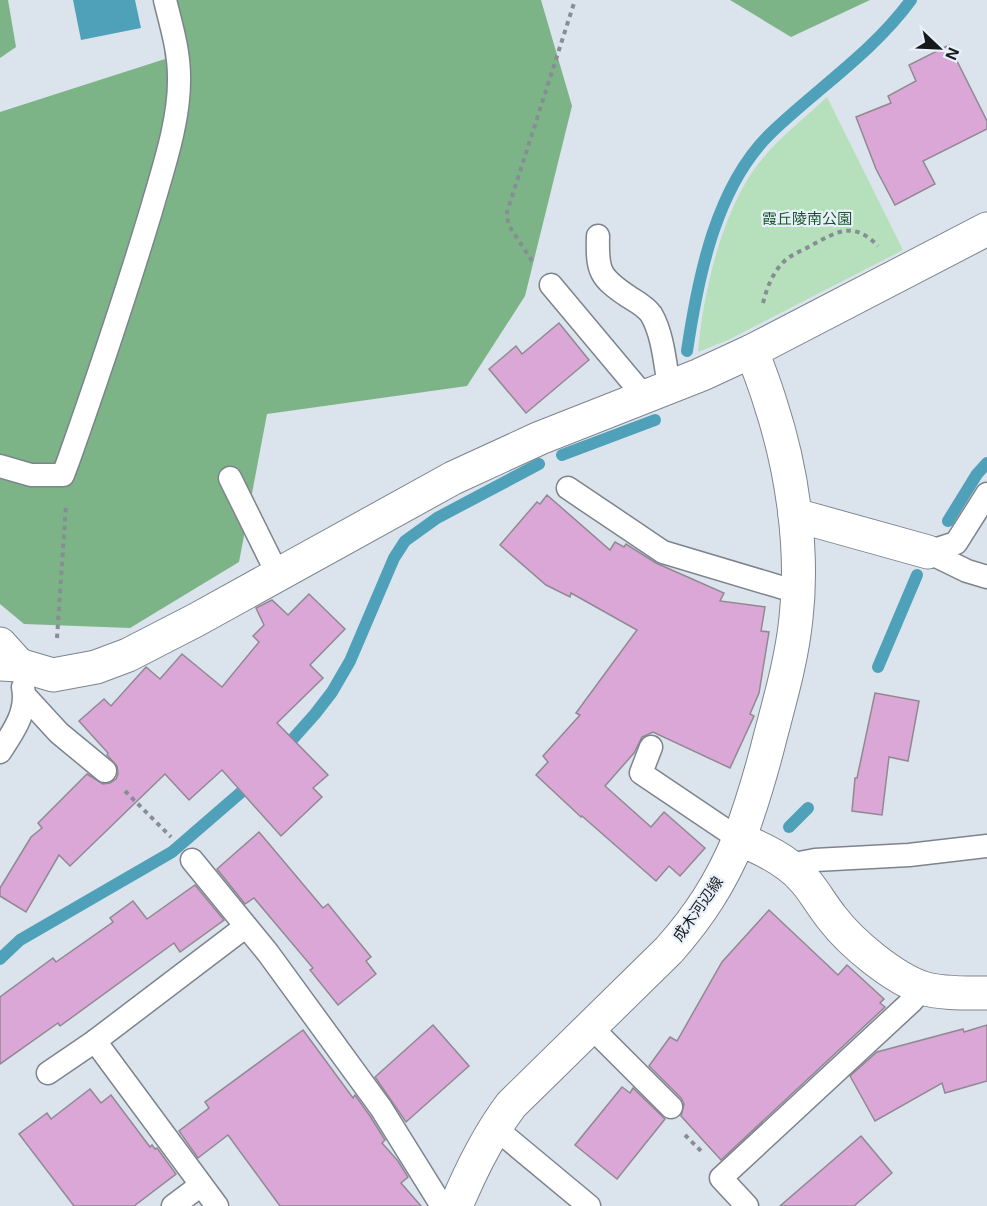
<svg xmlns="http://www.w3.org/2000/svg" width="987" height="1206" viewBox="0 0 987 1206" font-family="Arial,'Noto Sans JP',sans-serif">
<rect width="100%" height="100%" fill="#dbe3ed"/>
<path fill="#b6dfbc" d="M 827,97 L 903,250 L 728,340 L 698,352 C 703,292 723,205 763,158 C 782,135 806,117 827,97 Z"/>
<g fill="#7db487">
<path d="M 0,0 L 8,0 L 16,47 L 0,58 Z"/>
<path d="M 160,0 L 541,0 L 572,106 L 525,296 L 467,386 L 267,414 L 239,562 L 130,628 L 24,624 L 0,604 L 0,112 L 165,59 Z"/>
<path d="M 730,0 L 870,0 L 791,37 Z"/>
</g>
<path fill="#4fa1b9" d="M 73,0 L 135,0 L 141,28 L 81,40 Z"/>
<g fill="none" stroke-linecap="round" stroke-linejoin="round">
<g stroke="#4fa1b9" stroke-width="12">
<path d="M 687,351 C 698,277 716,185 772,132 C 818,88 873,52 911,0"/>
<path d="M 562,455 L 655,420"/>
<path d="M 948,521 L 977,474 L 987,463"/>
<path d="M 878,667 L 917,575"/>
<path d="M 282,751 L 315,714 L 332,692 L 350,661 L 394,558 L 405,541 L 437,518 L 539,464"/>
<path d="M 789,827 L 808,808"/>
<path d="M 0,959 L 20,940 L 172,852 L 254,781"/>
</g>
</g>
<g fill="#daa7d7" stroke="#918991" stroke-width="1.5">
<path d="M 949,45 L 987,121 L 987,129 L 923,161 L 935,184 L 895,205 L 876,169 L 856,117 L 891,103 L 888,96 L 916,81 L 909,65 Z"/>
<path d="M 559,323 L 589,360 L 526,413 L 489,369 L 516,346 L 522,354 Z"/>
<path d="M 547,495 L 610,550 L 615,542 L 624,547 L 626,544 L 656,563 L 724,593 L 720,601 L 765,607 L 761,631 L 769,632 L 759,693 L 750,714 L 754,716 L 730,768 L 653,732 L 642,737 L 634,753 L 605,786 L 651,827 L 664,812 L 705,848 L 680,876 L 669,866 L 656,881 L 582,816 L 581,817 L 536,775 L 548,762 L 543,756 L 580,715 L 576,713 L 637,630 L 571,593 L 570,597 L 546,585 L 500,545 L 537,502 L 540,504 Z"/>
<path d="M 309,594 L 345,629 L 310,665 L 323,678 L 277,723 L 328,775 L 313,788 L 322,797 L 281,836 L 222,770 L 189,800 L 165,774 L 70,866 L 59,855 L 26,912 L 0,896 L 0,888 L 31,837 L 42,828 L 38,823 L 87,774 L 103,784 L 110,783 L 116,779 L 118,774 L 117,766 L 107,755 L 108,753 L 79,721 L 104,699 L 111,706 L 146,667 L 160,679 L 182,654 L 222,687 L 259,642 L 253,636 L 264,625 L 256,608 L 272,600 L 288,615 Z"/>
<path d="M 875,693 L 919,701 L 908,761 L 889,757 L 882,815 L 852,811 L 855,778 L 857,778 Z"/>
<path d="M 259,832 L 323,908 L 328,904 L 371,957 L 366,961 L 376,974 L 338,1005 L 310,970 L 313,968 L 254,898 L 245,904 L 217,869 Z"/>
<path d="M 195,885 L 224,920 L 180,952 L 174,943 L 60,1026 L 58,1023 L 0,1064 L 0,997 L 53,958 L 56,962 L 113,922 L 110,918 L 133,901 L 147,919 Z"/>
<path d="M 769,910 L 838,975 L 847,965 L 884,999 L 880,1003 L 885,1007 L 721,1160 L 681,1116 L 684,1104 L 681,1098 L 649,1066 L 670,1037 L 677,1041 L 722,962 Z"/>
<path d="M 433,1025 L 469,1066 L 406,1122 L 375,1077 Z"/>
<path d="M 987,1025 L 987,1081 L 945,1093 L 942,1083 L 875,1121 L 850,1076 L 877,1052 L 963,1029 L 964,1032 Z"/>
<path d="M 303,1030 L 353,1098 L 355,1095 L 370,1116 L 385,1140 L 382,1143 L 398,1161 L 408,1177 L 401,1183 L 421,1206 L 280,1206 L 228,1135 L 198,1158 L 179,1131 L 209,1108 L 205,1102 Z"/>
<path d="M 622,1087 L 630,1093 L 633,1088 L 665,1119 L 617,1179 L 575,1145 Z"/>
<path d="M 90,1089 L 101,1103 L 111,1095 L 150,1147 L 152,1145 L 155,1149 L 157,1148 L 176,1174 L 134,1206 L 74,1206 L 19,1134 L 47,1113 L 51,1119 Z"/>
<path d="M 861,1136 L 892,1173 L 854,1206 L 780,1206 Z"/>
</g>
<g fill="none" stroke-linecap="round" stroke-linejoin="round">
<defs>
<g id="lane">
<path d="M 598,236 C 597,271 599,277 629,297 C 637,302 645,306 651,314 C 663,334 665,364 669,386"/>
<path d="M 551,285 L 644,396"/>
<path d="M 0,466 L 31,475 L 63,475 L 69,459 C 98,377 126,294 151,211 C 163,169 180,120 179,77 C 179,50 171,25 165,0"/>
<path d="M 230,478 L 278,575"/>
<path d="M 568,488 L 663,552 L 797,592"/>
<path d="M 928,552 L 956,543 L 987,494"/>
<path d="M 928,552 L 967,571 L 987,577"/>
<path d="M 25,696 L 59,733 L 105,771"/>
<path d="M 651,747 L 641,773 L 739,839"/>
<path d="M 0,752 C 13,732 28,712 23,687"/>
<path d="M 192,860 L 268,953 L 381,1108 L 442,1206"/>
<path d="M 789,865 L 815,860 L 909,855 L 987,846"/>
<path d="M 591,1027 L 671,1107"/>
<path d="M 95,1041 L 217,1206"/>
<path d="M 48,1073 L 95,1041 L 245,927"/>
<path d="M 494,1127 L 589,1206"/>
<path d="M 173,1206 L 201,1185"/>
<path d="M 747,1206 L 721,1178 L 912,1001 L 923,988"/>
</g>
<g id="street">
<path d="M 795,515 L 928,552"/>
<path d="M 0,664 L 19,665 L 53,675 L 96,667 L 128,655 L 196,620 L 453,478 L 540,438 L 700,375 L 752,351 L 987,229"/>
<path d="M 739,839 C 752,804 762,770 771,734 C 781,696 792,658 796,618 C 804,549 792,468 770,402 C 765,385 758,368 752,351"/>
</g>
<g id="secondary">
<path d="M 0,644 L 19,665"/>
<path d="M 456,1206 C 471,1170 487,1137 511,1105 L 669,950 C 700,915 721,882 739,839 C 756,846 774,854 788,865 C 808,879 817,899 832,918 C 851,943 893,978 923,988 C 940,994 969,993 987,993"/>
</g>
</defs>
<use href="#lane" stroke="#7d848d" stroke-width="25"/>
<use href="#street" stroke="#7d848d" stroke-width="35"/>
<use href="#secondary" stroke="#7d848d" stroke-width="35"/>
<g stroke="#878d94" stroke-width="4" stroke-dasharray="4.5 4.5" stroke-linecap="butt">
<path d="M 532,261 L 508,224 L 507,212 L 575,0"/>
<path d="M 763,303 C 767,287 774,269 787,259 C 794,253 804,250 812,245 C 838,231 854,221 878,246"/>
<path d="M 57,638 L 66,505"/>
<path d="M 125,791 L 171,837"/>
<path d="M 685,1135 L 703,1153"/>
</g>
<use href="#lane" stroke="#fff" stroke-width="22"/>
<use href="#street" stroke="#fff" stroke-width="33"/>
<use href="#secondary" stroke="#fff" stroke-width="33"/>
</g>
<g text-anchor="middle" stroke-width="4.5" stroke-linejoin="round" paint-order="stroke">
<g font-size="15" fill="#19552a" stroke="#e8f0fa">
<text x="807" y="224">霞丘陵南公園</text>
</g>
<g font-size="15" fill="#171a1d" stroke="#e8f0fa">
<text transform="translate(698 909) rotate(-55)" y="5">成木河辺線</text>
</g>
</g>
<g transform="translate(939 48) rotate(113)" stroke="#e8f0fa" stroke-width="4.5" paint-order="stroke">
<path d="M0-4.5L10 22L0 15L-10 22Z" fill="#171a1d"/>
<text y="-9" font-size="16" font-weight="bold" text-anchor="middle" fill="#171a1d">N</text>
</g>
</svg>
